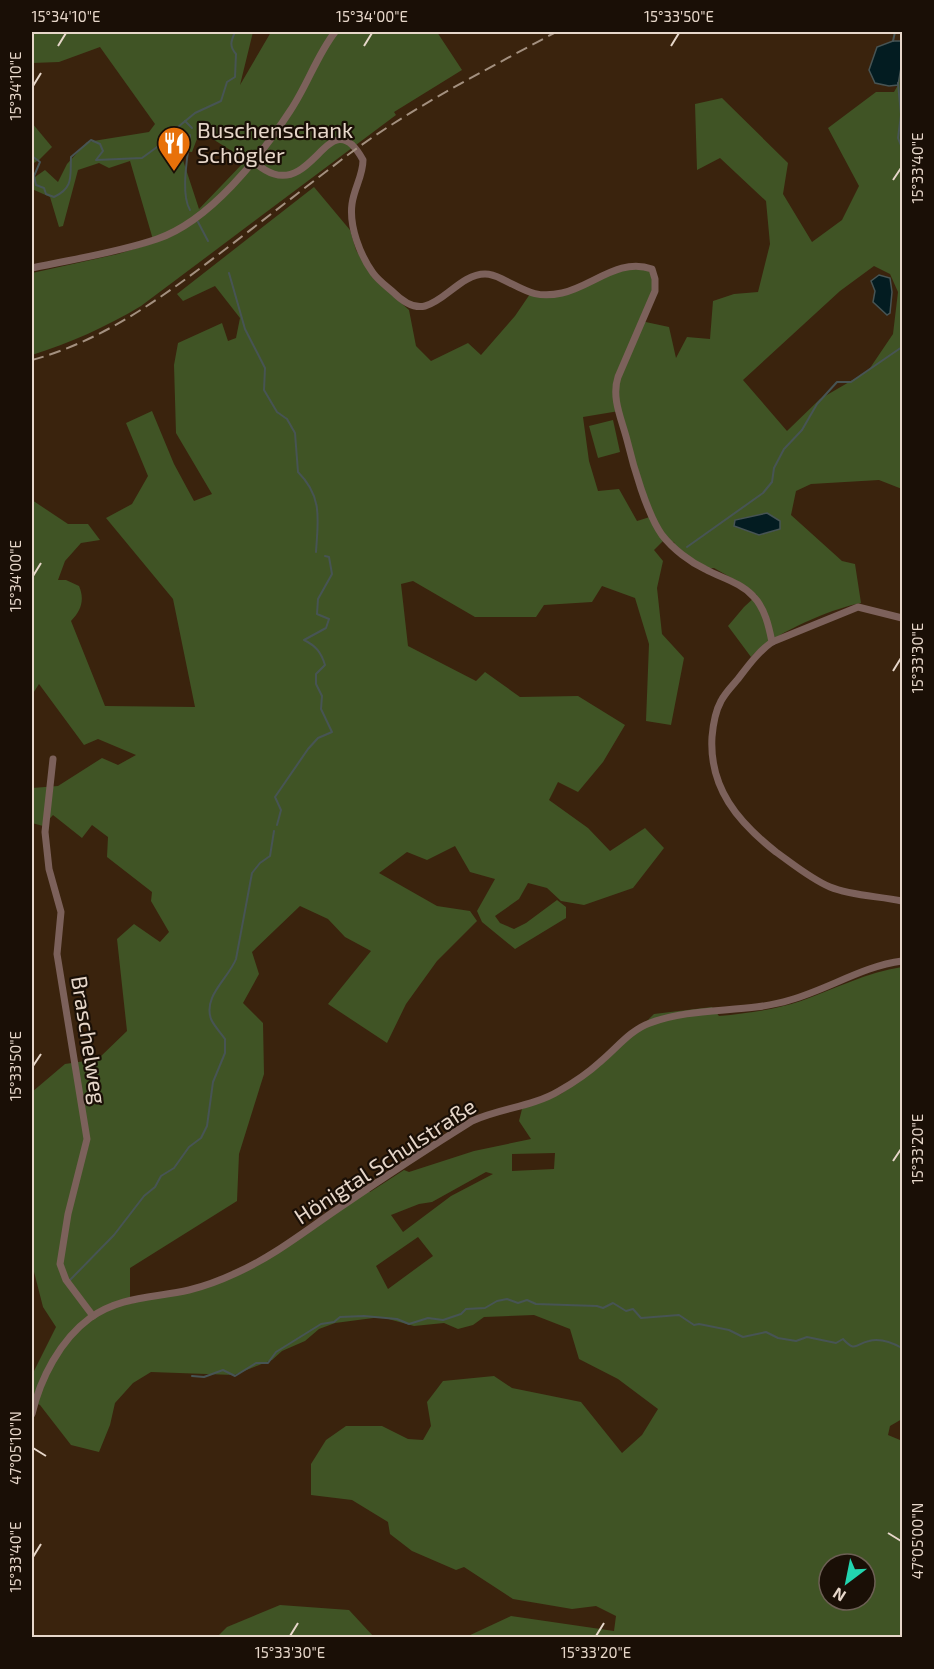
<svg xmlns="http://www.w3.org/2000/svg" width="934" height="1669" viewBox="0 0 934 1669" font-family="'Exo 2',sans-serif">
<rect width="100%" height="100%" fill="#3a230d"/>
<g fill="#405425" fill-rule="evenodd">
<path d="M 32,32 L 253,32 L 240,85 L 271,32 L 437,32 L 462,70 L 394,112 L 396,115 L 141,306 C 106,327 70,343 32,355 L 32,273 L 118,254 L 154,243 L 130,161 L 109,168 L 99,163 L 78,170 L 63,226 L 59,227 L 50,197 L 32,189 L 32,179 L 45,170 L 58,182 L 67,164 L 87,142 L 149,132 L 155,124 L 100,47 L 59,62 L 32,63 ZM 200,131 L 246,160 L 199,209 L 180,151 L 192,152 Z"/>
<path d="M 902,62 L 902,489 L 879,480 L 811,484 L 796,491 L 791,515 L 842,561 L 855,564 L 861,603 C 833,608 769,635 751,657 L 728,626 L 744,607 L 757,595 L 744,585 L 714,568 L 704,569 L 676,549 L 674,542 L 663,541 L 654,550 L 663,561 L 657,588 L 662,634 L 684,658 L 671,725 L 646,721 L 649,644 L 635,598 L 602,586 L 592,602 L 544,605 L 536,617 L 475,617 L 413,581 L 401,584 L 408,646 L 476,681 L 485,672 L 520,697 L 578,696 L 625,725 L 603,762 L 578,792 L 558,782 L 549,800 L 588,828 L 610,851 L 645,828 L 664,848 L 633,888 L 584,905 L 561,901 L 547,888 L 528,883 L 519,899 L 495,916 L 500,923 L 514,929 L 526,923 L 557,900 L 566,907 L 566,918 L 515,949 L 482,922 L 477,911 L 495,879 L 470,872 L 455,846 L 427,860 L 407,852 L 379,873 L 437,906 L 470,911 L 477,921 L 437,961 L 406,1004 L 387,1043 L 328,1004 L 371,951 L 345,937 L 328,919 L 300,906 L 252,952 L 259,974 L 243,1003 L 263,1023 L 264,1074 L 239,1154 L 237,1201 L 130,1268 L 130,1304 L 238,1273 L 365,1191 L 370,1192 L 404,1170 L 409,1172 L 474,1151 L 531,1139 L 519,1121 L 522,1109 L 561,1094 L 606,1061 L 654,1014 L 712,1007 L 719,1016 C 747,1013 774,1010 801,1001 C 835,989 867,972 902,967 L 902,1419 L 890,1426 L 888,1435 L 900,1440 L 902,1438 L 902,1637 L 466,1637 L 511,1616 L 614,1631 L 616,1616 L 596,1606 L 572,1609 L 513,1599 L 464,1567 L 456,1570 L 412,1551 L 390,1534 L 388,1522 L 352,1500 L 311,1495 L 311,1464 L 326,1440 L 346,1426 L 382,1426 L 408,1439 L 423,1440 L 431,1426 L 427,1402 L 443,1381 L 494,1376 L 512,1388 L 581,1402 L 622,1453 L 642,1435 L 658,1409 L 618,1379 L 579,1359 L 570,1329 L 534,1315 L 484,1317 L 473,1325 L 458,1329 L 444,1323 L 414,1326 L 381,1317 L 335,1323 L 319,1329 L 305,1341 L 282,1351 L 272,1360 L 234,1375 L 151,1372 L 133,1383 L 115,1403 L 110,1425 L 99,1452 L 71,1445 L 40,1405 L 33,1402 L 32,1404 L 32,1375 L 56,1327 L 43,1307 L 32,1264 L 32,1092 L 65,1064 L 98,1059 L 127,1031 L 117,939 L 134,924 L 160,942 L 169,932 L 151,901 L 152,892 L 107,857 L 108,837 L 92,825 L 82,838 L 53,815 L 43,826 L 32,823 L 32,788 L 58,786 L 102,758 L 118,765 L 136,755 L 98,739 L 84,745 L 39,684 L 32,695 L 32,500 L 68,524 L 88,524 L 100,540 L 81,543 L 65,561 L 58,580 L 66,580 L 79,586 C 85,600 81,611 71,621 L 105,706 L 195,707 L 173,599 L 106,518 L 132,504 L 148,476 L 126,423 L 152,411 L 174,464 L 194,501 L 212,494 L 176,433 L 174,365 L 178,343 L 222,323 L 228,341 L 236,338 L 240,318 L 215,286 L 183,301 L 177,294 L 314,187 L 350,230 L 356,250 L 372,277 L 409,310 L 416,346 L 431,361 L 468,343 L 481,355 L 515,316 L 530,294 L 546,296 L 625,268 L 652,269 L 655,291 L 641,321 L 669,327 L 676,358 L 687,337 L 710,339 L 713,301 L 734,294 L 758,292 L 770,244 L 766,201 L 720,158 L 697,170 L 695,104 L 722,98 L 788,163 L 783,194 L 812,242 L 842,220 L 859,186 L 828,128 L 876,92 L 894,92 L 898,85 ZM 874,266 L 890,274 L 898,292 L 893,334 L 868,371 L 820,399 L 787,431 L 743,380 L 840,291 ZM 619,411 L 653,516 L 637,521 L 619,489 L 598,491 L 589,461 L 583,417 ZM 555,1153 L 554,1169 L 512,1171 L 512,1154 ZM 486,1172 L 493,1174 L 451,1196 L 403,1232 L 391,1215 L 419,1204 L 432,1202 ZM 418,1237 L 433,1256 L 388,1289 L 376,1266 ZM 829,1564 L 865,1564 L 865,1600 L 829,1600 Z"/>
<path d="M 32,123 L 52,147 L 39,160 L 32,164 Z"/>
<path d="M 613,420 L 620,452 L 598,458 L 589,426 Z"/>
<path d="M 280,1605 L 349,1610 L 374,1637 L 217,1637 L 227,1627 Z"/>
</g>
<g fill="#031c21" stroke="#475454" stroke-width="1.5">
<path d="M 893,41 L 902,41 L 902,62 L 898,85 L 889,86 L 875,83 L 869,70 L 877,47 Z"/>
<path d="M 879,275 L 890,278 L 892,292 L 890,313 L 887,315 L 873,302 L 875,291 L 871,281 Z"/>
<path d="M 767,513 L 780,521 L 780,529 L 759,535 L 734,526 L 735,520 Z"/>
</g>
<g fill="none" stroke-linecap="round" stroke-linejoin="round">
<g stroke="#475454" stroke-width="2">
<path d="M 893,41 L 895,32"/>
<path d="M 898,83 L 901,115 L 898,138 L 902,148"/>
<path d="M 185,121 L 192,128"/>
<path d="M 169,129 L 178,127 L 195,113 L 221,101 L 227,82 L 235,77 L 236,54 C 229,46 231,41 235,32"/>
<path d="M 190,135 C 188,155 180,193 190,210"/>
<path d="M 32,156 L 40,162 L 34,176 L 36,185 L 44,188 L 46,194 L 54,197 C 74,188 70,176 71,157 L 91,140 L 100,144 L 103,151 L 96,160 L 142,158 L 164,142 L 164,136"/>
<path d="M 198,222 L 208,241"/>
<path d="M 229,273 L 245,329 L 265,368 L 264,390 L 277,412 L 287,419 L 295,433 L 298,472 C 323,497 318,520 316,552"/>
<path d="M 687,547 L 763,493 L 772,482 L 774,468 L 784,449 L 802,430 L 817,404 L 837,382 L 851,382 L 902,347"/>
<path d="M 277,825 L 281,810 L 275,797 L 308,749 L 318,738 L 332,732 L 321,709 L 322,696 L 316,684 L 316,674 L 325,665 C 321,652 316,646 304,640 L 326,628 L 329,619 L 317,614 L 318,599 L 332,574 L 329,557 L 325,556"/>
<path d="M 70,1280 L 114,1235 L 144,1196 L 155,1187 L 161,1176 L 174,1168 L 189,1147 L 201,1138 L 207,1126 L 213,1082 L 225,1053 L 225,1039 C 221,1033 214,1026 211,1019 C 203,996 228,979 236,959 L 252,873 L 260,863 L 270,856 L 274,831"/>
<path d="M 192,1376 L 204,1377 L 223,1370 L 235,1376 L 256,1363 L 268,1363 L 276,1352 L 321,1324 L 334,1322 L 340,1317 L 364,1316 L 397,1319 L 409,1324 L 428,1318 L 443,1320 L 461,1314 L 466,1309 L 485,1308 L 497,1301 L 507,1299 L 518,1303 L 527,1300 L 536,1304 L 597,1306 L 603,1308 L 613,1303 L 626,1311 L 633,1309 L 641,1318 L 679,1315 L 694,1325 L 699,1324 L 729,1330 L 743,1337 L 766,1332 L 778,1338 L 796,1341 L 807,1337 L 836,1343 L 843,1339 C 856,1353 855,1344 869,1341 C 880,1338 893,1343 902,1348"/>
</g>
<g stroke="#7c615b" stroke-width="7">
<path d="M 254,162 C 260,167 267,172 274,174 C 316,187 331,102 363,160 C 363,176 354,188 352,204 C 349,226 360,255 373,273 C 378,280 386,286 393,292 C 401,300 413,309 425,306 C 445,301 462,274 485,274 C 491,274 496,276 502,279 C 525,290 535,299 562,293 C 593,286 619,257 652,269 L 655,279 L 655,291 L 618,377 C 611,398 622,420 627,440 C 633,465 647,514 662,535 C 673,549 690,562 705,569 C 721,578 740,582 753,596 C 765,608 769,627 772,642"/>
<path d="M 32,268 C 73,259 116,253 157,239 C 210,221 260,157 290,111 C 307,86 317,55 335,32"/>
<path d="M 902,618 L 858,607 L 772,642 C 758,652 748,666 738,679 C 732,686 725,693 721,701 C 715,712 713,725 712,737 C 709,788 738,822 776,852 C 793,864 811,879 830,887 C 852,896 879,896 902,901"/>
<path d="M 53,759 L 45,832 L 49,869 L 61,912 L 57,954 L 87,1139 L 68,1214 L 60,1264 L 66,1280 L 93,1316"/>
<path d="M 32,1414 C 40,1379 60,1340 90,1318 C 120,1296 154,1298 189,1290 C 205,1286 221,1280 236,1273 C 274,1256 305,1231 339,1208 C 383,1178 427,1149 472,1121 C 500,1108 532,1107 559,1091 C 573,1083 588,1073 600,1062 C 616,1049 630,1030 650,1023 C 695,1006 745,1014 790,1000 C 829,989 863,966 902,961"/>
</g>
<path stroke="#a3907f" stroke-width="2" stroke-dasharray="12 6" stroke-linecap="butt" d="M 32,360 C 105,340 164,296 223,251 C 265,219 307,186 349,154 C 414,106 486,70 556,32"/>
</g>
<path fill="none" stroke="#e7d7ca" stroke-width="2" d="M 58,46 L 66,33M 364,46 L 372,33M 671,46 L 679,33M 33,86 L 41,73M 893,180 L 901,168M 33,576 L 41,563M 893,671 L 901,658M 33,1066 L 41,1054M 893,1161 L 901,1149M 33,1448 L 46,1456M 888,1533 L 901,1541M 33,1557 L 41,1544M 290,1636 L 298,1623M 596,1636 L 604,1623"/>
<defs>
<symbol id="restaurant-pin" viewBox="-11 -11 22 30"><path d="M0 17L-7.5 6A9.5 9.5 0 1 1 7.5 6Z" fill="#e8710a" stroke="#1a0f06"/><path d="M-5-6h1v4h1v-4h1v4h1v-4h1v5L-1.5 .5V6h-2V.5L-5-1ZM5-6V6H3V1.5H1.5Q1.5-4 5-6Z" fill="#fff"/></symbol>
</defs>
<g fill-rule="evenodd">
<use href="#restaurant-pin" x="155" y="124" width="38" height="52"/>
</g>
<g text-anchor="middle" stroke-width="4.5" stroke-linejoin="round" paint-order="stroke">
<g font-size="22" fill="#e7d7ca" stroke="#1a0f06" text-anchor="start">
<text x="197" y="138">Buschenschank<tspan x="197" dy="25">Schögler</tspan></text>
</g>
<g font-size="22" fill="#e7d7ca" stroke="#1a0f06">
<text transform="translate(89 1040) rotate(81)" y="8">Braschelweg</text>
<text transform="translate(385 1161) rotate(-33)" y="8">Hönigtal Schulstraße</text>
</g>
</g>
<rect width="934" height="1669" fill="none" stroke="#1a0f06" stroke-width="66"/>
<g transform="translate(847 1582) rotate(212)"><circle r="28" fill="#1a0f06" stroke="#6c5f54" stroke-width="1.5"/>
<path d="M0-4.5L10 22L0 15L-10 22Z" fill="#22d5af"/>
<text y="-9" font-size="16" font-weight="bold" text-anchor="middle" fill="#e7d7ca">N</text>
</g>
<rect x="33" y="33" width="868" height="1603" fill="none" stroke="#e7d7ca" stroke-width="2"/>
<g font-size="15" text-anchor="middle" fill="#e7d7ca">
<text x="66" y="22">15°34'10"E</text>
<text x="372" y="22">15°34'00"E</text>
<text x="679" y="22">15°33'50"E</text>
<text transform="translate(16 86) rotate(-90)" y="5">15°34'10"E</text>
<text transform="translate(918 168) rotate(-90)" y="5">15°33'40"E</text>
<text transform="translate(16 576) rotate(-90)" y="5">15°34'00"E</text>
<text transform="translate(918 658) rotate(-90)" y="5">15°33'30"E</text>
<text transform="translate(16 1066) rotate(-90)" y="5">15°33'50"E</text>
<text transform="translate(918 1149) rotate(-90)" y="5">15°33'20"E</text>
<text transform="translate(16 1448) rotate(-90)" y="5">47°05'10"N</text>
<text transform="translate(918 1541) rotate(-90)" y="5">47°05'00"N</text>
<text transform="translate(16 1557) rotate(-90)" y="5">15°33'40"E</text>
<text x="290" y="1658">15°33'30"E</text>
<text x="596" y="1658">15°33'20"E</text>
</g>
</svg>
